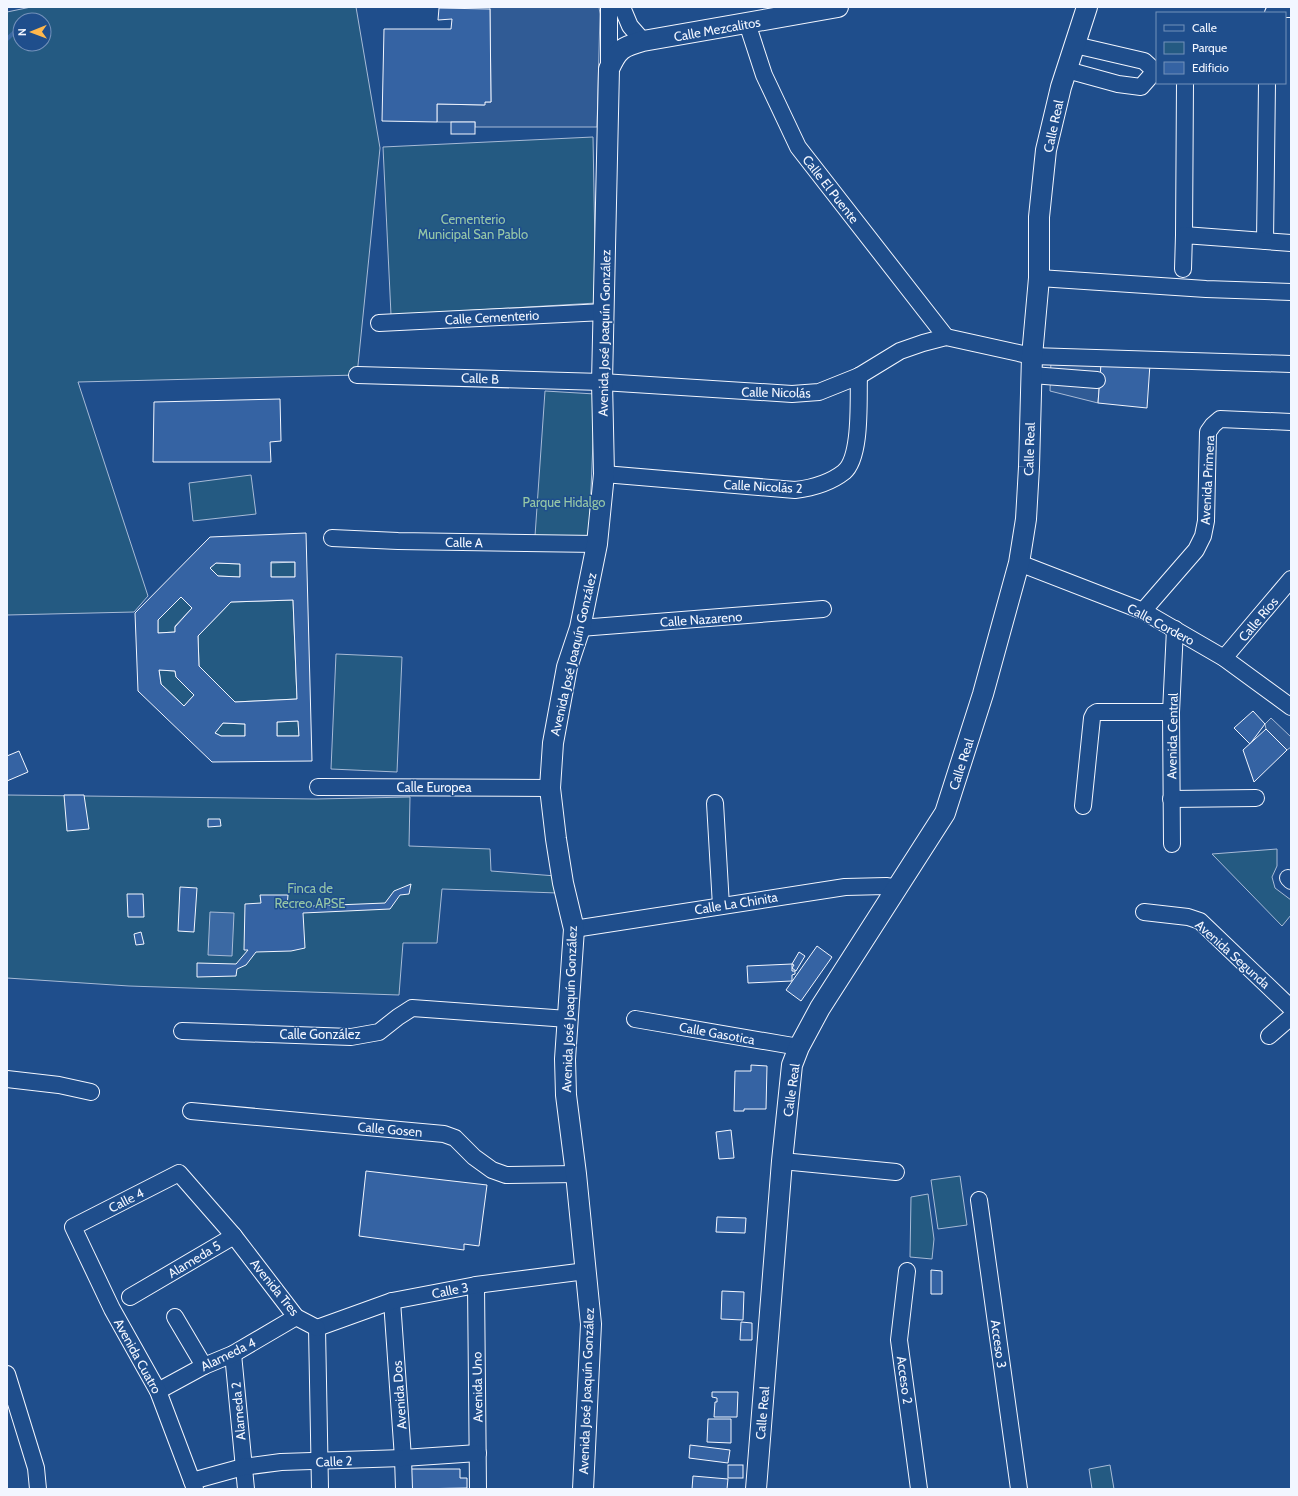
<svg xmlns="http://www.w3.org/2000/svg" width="1298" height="1496" viewBox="0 0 1298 1496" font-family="Cabin,sans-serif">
<rect width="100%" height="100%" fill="#1f4e8c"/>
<g fill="#245a82" stroke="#a8bbd7" fill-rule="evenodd">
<path d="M 31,7 L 356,7 L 380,148 L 357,375 L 78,382 L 148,596 L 134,612 L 7,615 L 7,12 ZM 20,20 L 44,20 L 44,44 L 20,44 Z"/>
<path d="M 593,137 L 596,303 L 391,315 L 383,147 Z"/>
<path d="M 545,391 L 595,394 L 589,537 L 535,536 Z"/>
<path d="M 251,475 L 256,514 L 193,521 L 189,483 Z"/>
<path d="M 295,562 L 295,577 L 271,577 L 271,563 Z"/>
<path d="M 216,563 L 240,564 L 240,577 L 218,576 L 210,568 Z"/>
<path d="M 181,597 L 192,608 L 175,626 L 175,632 L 158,633 L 158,620 Z"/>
<path d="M 293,600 L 297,699 L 235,702 L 199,666 L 198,636 L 231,602 Z"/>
<path d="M 336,654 L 402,657 L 397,772 L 331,769 Z"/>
<path d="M 159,670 L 175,671 L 176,677 L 194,695 L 184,706 L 161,684 Z"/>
<path d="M 298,721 L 299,736 L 277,736 L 277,722 Z"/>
<path d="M 223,723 L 245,724 L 245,736 L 221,736 L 215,733 Z"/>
<path d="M 7,795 L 316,799 L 410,797 L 409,846 L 490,849 L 491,871 L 556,876 L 558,893 L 442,889 L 437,943 L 403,943 L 399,995 L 129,986 L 7,978 Z"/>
<path d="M 1277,849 L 1277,866 L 1272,877 L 1275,888 L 1291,900 L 1291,915 L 1282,926 L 1212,854 Z"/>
<path d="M 960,1176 L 967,1225 L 938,1229 L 931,1180 Z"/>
<path d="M 928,1194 L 934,1239 L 932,1259 L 910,1257 L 911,1197 Z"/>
<path d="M 1110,1465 L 1114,1489 L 1092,1489 L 1089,1469 Z"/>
</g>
<g fill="#305b95" stroke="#a8bbd7">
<path d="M 490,7 L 599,7 L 600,14 L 597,127 L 475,127 L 475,122 L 437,122 L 437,104 L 484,105 L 485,102 L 491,102 Z"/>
<path d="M 1051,360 L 1101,364 L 1098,403 L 1050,391 Z"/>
<path d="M 1271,718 L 1291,737 L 1291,747 L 1287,750 L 1266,729 L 1265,724 Z"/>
</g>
<path fill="#3b69a3" stroke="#a8bbd7" d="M 210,912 L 234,913 L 232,956 L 208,955 Z"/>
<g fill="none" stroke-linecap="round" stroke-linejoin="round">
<g stroke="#3b69a3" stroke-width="4">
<path d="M 28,20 L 32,16"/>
<path d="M 7,39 L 20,27"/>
</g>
</g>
<g fill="#3563a3" stroke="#f2f6ff" fill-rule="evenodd">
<path d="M 439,8 L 490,9 L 491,102 L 485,102 L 485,105 L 437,104 L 437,122 L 382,121 L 384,29 L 451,29 L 452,19 L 438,20 Z"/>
<rect x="451" y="122" width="24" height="12"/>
<path d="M 1101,364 L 1150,364 L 1147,408 L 1098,403 Z"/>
<path d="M 280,399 L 281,441 L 270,442 L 271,462 L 153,462 L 154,402 Z"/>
<path d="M 306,533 L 312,761 L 212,762 L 138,691 L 135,613 L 210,537 ZM 271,562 L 295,562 L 295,577 L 271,577 ZM 216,563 L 240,564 L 240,577 L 218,576 L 210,568 ZM 181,597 L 192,608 L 175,627 L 175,632 L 158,633 L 158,620 ZM 293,600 L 297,699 L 235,702 L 199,666 L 198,636 L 231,602 ZM 159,670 L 175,671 L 176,677 L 194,695 L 184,706 L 161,684 ZM 298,721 L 299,736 L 277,736 L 277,722 ZM 223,723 L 245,724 L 245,736 L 221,736 L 215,733 Z"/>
<path d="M 1253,711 L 1265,724 L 1250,744 L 1234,728 Z"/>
<path d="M 1266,729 L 1287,750 L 1254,782 L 1243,750 Z"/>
<path d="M 19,751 L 28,772 L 7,781 L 7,756 Z"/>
<path d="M 64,795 L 84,795 L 89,829 L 67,831 Z"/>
<path d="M 208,819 L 220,819 L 221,826 L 208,827 Z"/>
<path d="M 411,884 L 409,894 L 400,895 L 390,909 L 303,913 L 305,948 L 291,951 L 256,952 L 246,965 L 237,969 L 236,976 L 197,977 L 197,963 L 236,964 L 248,950 L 244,950 L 245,904 L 261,903 L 260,895 L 288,895 L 287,907 L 385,903 L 394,891 Z"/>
<path d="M 180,887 L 197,888 L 194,932 L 178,931 Z"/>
<path d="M 127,894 L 143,894 L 144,917 L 128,917 Z"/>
<path d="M 141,932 L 144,944 L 136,945 L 134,934 Z"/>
<path d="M 817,946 L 832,957 L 801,1001 L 786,990 Z"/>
<path d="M 799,952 L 805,956 L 796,971 L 792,968 L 794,965 L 792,964 Z"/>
<path d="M 792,964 L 792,971 L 795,971 L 795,974 L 792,975 L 792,981 L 748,983 L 747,966 Z"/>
<path d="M 751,1065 L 767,1066 L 766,1109 L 744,1109 L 744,1111 L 734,1111 L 735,1071 L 751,1071 Z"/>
<path d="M 731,1130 L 734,1158 L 719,1159 L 716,1132 Z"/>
<path d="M 366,1171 L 487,1185 L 479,1246 L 464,1244 L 464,1250 L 359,1236 Z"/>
<path d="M 717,1217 L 746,1218 L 745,1233 L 716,1232 Z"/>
<path d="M 931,1270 L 942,1271 L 942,1294 L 931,1294 Z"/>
<path d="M 722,1291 L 744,1292 L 743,1320 L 721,1319 Z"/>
<path d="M 741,1322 L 752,1323 L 752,1340 L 740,1340 Z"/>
<path d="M 712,1392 L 738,1392 L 737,1417 L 714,1417 L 715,1402 L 717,1402 L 717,1398 L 712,1397 Z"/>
<path d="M 708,1419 L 731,1419 L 731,1443 L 707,1442 Z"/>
<path d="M 690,1445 L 730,1450 L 728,1463 L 689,1458 Z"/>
<rect x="728" y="1465" width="15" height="13"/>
<path d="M 410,1469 L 460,1469 L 460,1478 L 467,1478 L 467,1488 L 410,1489 Z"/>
<path d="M 693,1476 L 728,1479 L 727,1489 L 692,1489 Z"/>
</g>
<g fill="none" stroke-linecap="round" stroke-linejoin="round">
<defs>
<g id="minor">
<path d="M 622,7 L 630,26 L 643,41"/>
<path d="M 1273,13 L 1280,9 L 1291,9"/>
<path d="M 747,23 L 764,75 L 798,147 L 946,337"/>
<path d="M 1075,45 L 1144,61 L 1155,71 L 1157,71"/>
<path d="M 609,69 L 609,7"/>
<path d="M 1067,70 L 1118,84 L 1141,87 L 1155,71"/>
<path d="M 1184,235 L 1185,83"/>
<path d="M 1265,241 L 1267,83"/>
<path d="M 1183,269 L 1184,235 L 1291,243"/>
<path d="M 1039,278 L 1206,289 L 1291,292"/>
<path d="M 379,323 L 604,312"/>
<path d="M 357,375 L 602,382 L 792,394 L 819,392 L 859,376 L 900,351 L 923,343 L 946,337 L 1032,356 L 1291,364"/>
<path d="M 1032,375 L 1097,380"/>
<path d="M 604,474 L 795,490 C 812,488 830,483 844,472 C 862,457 858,398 859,376"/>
<path d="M 332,538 L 398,541 L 597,544"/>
<path d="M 1019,563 L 1143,611 L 1224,658 L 1291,707"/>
<path d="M 1143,611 L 1196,550 L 1203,536 L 1206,521 L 1208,432 L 1213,425 L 1220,419 L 1291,422"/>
<path d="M 580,628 L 823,609"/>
<path d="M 1224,658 L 1291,579"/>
<path d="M 318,787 L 550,788"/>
<path d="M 1171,799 L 1256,798"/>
<path d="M 715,803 L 721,906"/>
<path d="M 1083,806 L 1092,718 L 1094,714 L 1097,712 L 1171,712"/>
<path d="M 1172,844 L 1171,712 L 1175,629"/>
<path d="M 1288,878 L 1291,881"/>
<path d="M 1144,912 L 1188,917 L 1200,921 L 1291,1008"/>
<path d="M 574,929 L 845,887 L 886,886 L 898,888"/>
<path d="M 635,1019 L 799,1047"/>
<path d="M 182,1031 L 351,1037 L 379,1032 L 398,1017 L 412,1008 L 568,1019"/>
<path d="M 1269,1036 L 1291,1017"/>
<path d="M 7,1079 L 59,1085 L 91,1092"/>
<path d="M 191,1111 L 444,1134 L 455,1138 L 474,1157 L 492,1170 L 506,1175 L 576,1174"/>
<path d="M 782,1161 L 896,1172"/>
<path d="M 979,1200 L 1019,1489"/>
<path d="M 907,1271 L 899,1340 L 919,1489"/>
<path d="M 476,1285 L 478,1489"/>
<path d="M 130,1297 L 234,1236"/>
<path d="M 392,1301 L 403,1458 L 404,1489"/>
<path d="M 175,1317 L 204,1366"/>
<path d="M 317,1328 L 392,1301 L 476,1285 L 586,1271"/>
<path d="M 317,1328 L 320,1489"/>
<path d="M 233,1354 L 246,1489"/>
<path d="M 7,1374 L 36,1468 L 38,1489"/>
<path d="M 158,1391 L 204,1366 L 233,1354 L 296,1317"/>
<path d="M 192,1481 L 243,1467 L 281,1462 L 403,1458 L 478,1453"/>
<path d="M 195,1489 L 158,1391 L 112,1309 L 73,1227 L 179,1173 L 234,1236 L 296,1317 L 317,1328"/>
</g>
<g id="major">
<path d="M 583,1489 L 591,1324 L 576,1174 L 566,1095 L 565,1059 L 574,929 L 563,883 L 556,839 L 550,788 L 553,743 L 567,667 L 580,628 L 597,544 L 604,474 L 602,382 L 609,69 C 618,49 622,47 643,41 L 838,7"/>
<path d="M 756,1489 L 782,1161 L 792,1065 L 799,1047 L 820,1008 L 945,813 L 983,694 L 1019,563 L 1026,519 L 1029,467 L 1032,356 L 1039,278 L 1039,217 L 1046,150 L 1061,87 L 1087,7"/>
</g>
</defs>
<use href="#minor" stroke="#f2f6ff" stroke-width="18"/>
<use href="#major" stroke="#f2f6ff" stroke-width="22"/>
<use href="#minor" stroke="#1f4e8c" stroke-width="16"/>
<use href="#major" stroke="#1f4e8c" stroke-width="20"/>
</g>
<g text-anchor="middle" stroke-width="3" stroke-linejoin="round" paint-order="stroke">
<g font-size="13" fill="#f2f6ff" stroke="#1f4e8c">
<text transform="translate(717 29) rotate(-10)" y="5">Calle Mezcalitos</text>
<text transform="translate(1053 126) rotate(-78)" y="5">Calle Real</text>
<text transform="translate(831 189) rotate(52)" y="5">Calle El Puente</text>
<text transform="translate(492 317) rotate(-3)" y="5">Calle Cementerio</text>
<text transform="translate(604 333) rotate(-89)" y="5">Avenida José Joaquín González</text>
<text transform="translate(480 378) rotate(2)" y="5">Calle B</text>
<text transform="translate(776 392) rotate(1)" y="5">Calle Nicolás</text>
<text transform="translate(1029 449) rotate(-88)" y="5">Calle Real</text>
<text transform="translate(1207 480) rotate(-87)" y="5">Avenida Primera</text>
<text transform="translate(763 486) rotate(3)" y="5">Calle Nicolás 2</text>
<text transform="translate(464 542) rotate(1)" y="5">Calle A</text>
<text transform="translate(701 619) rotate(-4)" y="5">Calle Nazareno</text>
<text transform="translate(1258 619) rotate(-50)" y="5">Calle Ríos</text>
<text transform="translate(1161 624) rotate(28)" y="5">Calle Cordero</text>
<text transform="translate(573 654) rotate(-77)" y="5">Avenida José Joaquín González</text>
<text transform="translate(1172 736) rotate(-89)" y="5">Avenida Central</text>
<text transform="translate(961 764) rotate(-72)" y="5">Calle Real</text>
<text x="434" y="792">Calle Europea</text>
<text transform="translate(736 903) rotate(-9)" y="5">Calle La Chinita</text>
<text transform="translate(1233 954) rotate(42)" y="5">Avenida Segunda</text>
<text transform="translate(569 1009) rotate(-88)" y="5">Avenida José Joaquín González</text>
<text transform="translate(717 1033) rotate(10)" y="5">Calle Gasotica</text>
<text x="320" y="1039">Calle González</text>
<text transform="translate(791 1090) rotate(-82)" y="5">Calle Real</text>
<text transform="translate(390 1129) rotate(5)" y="5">Calle Gosen</text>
<text transform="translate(126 1200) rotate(-27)" y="5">Calle 4</text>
<text transform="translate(194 1259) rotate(-31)" y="5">Alameda 5</text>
<text transform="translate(275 1287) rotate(51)" y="5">Avenida Tres</text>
<text transform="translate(450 1290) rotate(-11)" y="5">Calle 3</text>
<text transform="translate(999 1344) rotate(82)" y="5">Acceso 3</text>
<text transform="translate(228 1354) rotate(-26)" y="5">Alameda 4</text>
<text transform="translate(138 1356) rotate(61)" y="5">Avenida Cuatro</text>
<text transform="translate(905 1380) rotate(82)" y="5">Acceso 2</text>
<text transform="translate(477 1387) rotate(-91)" y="5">Avenida Uno</text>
<text transform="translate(586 1391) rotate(-88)" y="5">Avenida José Joaquín González</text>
<text transform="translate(399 1395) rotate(-94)" y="5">Avenida Dos</text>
<text transform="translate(238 1411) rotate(-95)" y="5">Alameda 2</text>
<text transform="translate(762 1413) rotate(-85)" y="5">Calle Real</text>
<text transform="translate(334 1461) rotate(-2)" y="5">Calle 2</text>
</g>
<g font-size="13" fill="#97c8a6" stroke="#1f4e8c">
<text x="473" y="224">Cementerio<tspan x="473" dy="15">Municipal San Pablo</tspan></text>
<text x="564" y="507">Parque Hidalgo</text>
<text x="310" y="893">Finca de<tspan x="310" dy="15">Recreo APSE</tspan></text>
</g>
</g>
<rect width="1298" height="1496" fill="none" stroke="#f2f6ff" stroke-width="16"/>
<rect x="1156" y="12" width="130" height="72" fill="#1f4e8c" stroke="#7391ba"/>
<rect x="1164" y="25" width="20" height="6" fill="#1f4e8c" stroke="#7391ba"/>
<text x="1192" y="32" font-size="12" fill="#f2f6ff">Calle</text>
<rect x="1164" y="42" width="20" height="12" fill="#245a82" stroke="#7391ba"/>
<text x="1192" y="52" font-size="12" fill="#f2f6ff">Parque</text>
<rect x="1164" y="62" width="20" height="12" fill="#3563a3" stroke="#7391ba"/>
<text x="1192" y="72" font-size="12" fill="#f2f6ff">Edificio</text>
<g transform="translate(32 32) rotate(269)"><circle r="19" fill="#1f4e8c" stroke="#7391ba"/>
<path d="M0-3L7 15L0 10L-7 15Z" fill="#ffb74d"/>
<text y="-6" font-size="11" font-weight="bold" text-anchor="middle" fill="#f2f6ff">N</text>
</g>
</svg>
